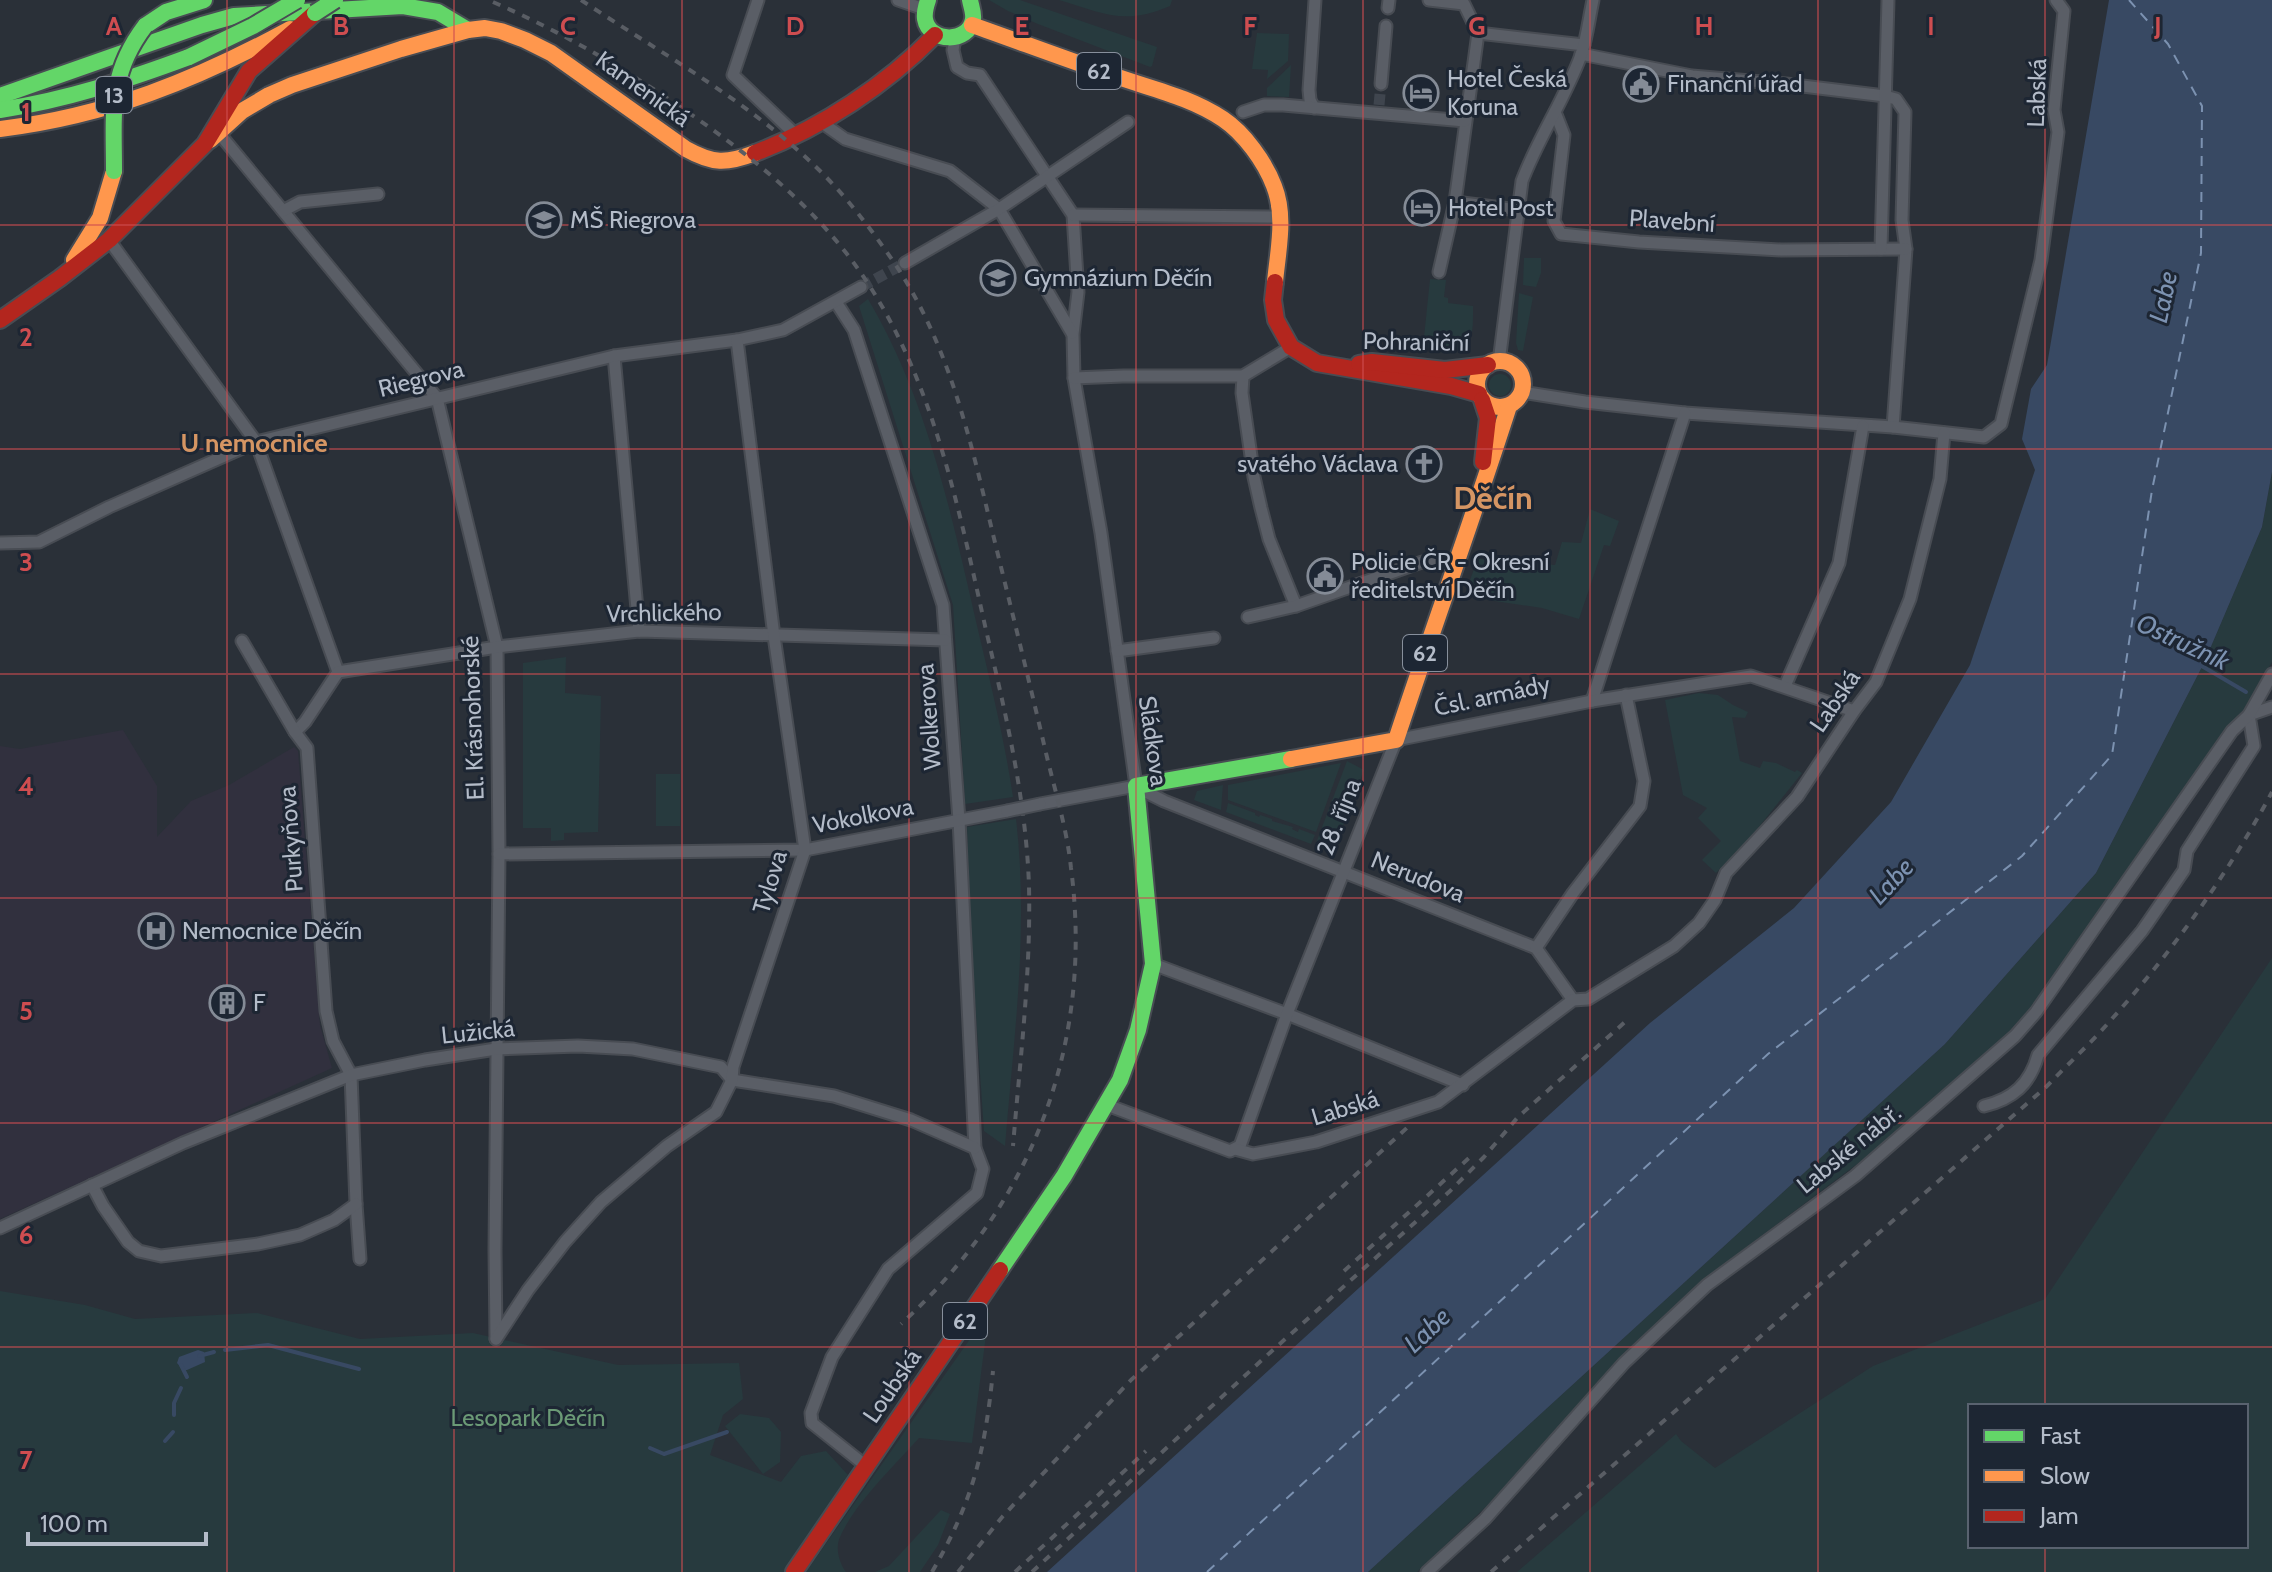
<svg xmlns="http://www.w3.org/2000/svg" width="2272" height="1572" viewBox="0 0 2272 1572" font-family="Cabin,sans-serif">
<rect width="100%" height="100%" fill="#2a3038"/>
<path fill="#31303e" d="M 123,730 L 157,786 L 157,837 L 191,801 L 229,785 L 294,747 L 298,751 L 320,1025 L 332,1068 L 0,1219 L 0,746 L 20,749 Z"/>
<g fill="#273a3e" fill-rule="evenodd">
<path d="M 989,0 L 1020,0 L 1157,47 L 1152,66 L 1150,67 L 1038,24 L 1008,11 Z"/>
<path d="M 1059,0 L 1172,0 L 1170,6 C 1124,26 1103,13 1059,0 Z"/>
<path d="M 1257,33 L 1289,34 L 1288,61 L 1267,79 L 1268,70 L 1252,69 Z"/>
<path d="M 1291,65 L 1289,97 L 1267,96 L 1267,88 Z"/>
<path d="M 1524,258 L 1541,258 L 1541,273 L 1536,287 L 1523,285 Z"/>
<path d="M 1430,279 L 1446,280 L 1444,297 L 1448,298 L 1448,303 L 1473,306 C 1473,332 1475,355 1442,351 C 1435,350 1429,350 1423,347 Z"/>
<path d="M 1519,293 L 1533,297 L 1523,351 L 1518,350 L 1516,343 Z"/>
<path d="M 868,299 C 926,397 950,508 975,617 C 989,677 1004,736 1013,797 L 965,804 L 953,605 L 859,306 Z"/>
<circle cx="1500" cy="385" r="11"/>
<path d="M 2272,472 L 2272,662 L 2243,711 L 2227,727 L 2127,876 L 2031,1007 L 2005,1037 L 1873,1152 L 1732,1258 L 1611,1368 L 1512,1482 L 1417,1572 L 1368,1572 L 1945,1044 L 2096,873 L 2204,663 L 2262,527 Z"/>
<path d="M 1590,509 L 1619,521 L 1610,546 L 1604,545 L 1579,619 L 1542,608 L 1488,600 L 1466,591 L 1478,558 L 1504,565 L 1509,561 L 1555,565 L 1562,542 L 1581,543 Z"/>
<path d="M 566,657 L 565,693 L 601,696 L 598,832 L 564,833 L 564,840 L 551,841 L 551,828 L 523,828 L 523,663 Z"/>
<path d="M 1699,693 L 1718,695 L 1733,705 L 1748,712 L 1745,718 L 1732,717 L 1740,761 L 1760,768 L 1763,761 L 1776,763 L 1795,772 L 1797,770 L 1802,773 L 1750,838 L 1716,873 L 1702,860 L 1721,841 L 1698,818 L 1707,808 L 1683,795 L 1665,700 Z"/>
<path d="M 1347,761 L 1364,770 L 1333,852 L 1315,846 Z"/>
<path d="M 1341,763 L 1316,832 L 1228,800 L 1228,785 Z"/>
<rect x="656" y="774" width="24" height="52"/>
<path d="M 1223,785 L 1221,810 L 1194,800 L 1197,791 Z"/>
<path d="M 1228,803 L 1255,813 L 1255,815 L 1259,817 L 1260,815 L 1272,819 L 1272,821 L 1293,827 L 1292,829 L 1298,832 L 1299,829 L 1315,835 L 1311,844 L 1226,812 Z"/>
<path d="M 1016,819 C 1029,928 1014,1037 1005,1146 L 984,1131 L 971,944 L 967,827 Z"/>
<path d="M 2272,958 L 2272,1572 L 1517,1572 L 1676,1434 L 1681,1441 L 1715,1468 L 1873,1366 L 2045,1299 ZM 2246,1406 L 2246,1546 L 1970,1546 L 1970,1406 Z"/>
<path d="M 0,1291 L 85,1305 L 135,1319 L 257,1313 L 360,1339 L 473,1333 L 618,1365 L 739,1363 L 743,1399 L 723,1415 L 710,1455 L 781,1482 L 801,1456 L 826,1451 L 848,1475 L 785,1572 L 0,1572 Z"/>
<path d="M 989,1312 L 972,1443 L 919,1438 C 894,1466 855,1503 840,1537 C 835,1548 839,1562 846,1572 L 806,1572 Z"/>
<path d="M 740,1414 L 769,1418 L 781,1432 L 780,1462 L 763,1474 L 725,1426 Z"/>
<path d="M 941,1510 L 950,1514 L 938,1545 L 920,1572 L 875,1572 L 889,1566 Z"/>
</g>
<g fill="#384963">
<path d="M 2109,0 L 2272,0 L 2272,472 L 2262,527 L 2204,663 L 2096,873 L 1945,1044 L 1368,1572 L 1047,1572 L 1650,1023 L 1794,908 L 1891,802 L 1970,665 L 2035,470 L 2022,439 L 2031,389 L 2047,365 Z"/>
<path d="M 198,1350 L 204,1352 L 205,1362 L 187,1370 L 183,1370 L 177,1363 L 179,1357 Z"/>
</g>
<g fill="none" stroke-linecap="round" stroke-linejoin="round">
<g stroke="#384963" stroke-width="4">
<path d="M 2200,665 L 2246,692"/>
<path d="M 225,1350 L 268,1345 L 359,1369"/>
<path d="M 199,1356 L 214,1352"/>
<path d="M 181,1365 L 187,1377"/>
<path d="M 174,1415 L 174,1403 L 181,1388"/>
<path d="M 165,1441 L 173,1432"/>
<path d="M 650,1448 L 664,1454 L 727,1432"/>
</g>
<path stroke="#7c92b1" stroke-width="2" stroke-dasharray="10 8" stroke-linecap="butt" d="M 1207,1572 L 1768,1054 L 2022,856 L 2112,755 L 2152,490 L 2201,253 L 2202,106 L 2168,44 L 2129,0"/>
<g stroke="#3f454e" stroke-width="11" stroke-dasharray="11 5.5" stroke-linecap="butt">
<path d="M 1379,105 L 1381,84"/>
<path d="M 861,287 L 905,263"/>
</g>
<defs>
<g id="street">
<path d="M 758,0 L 733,75 L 797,136"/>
<path d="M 898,0 L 924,9"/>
<path d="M 1429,0 L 1464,4 L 1478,33 L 1455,202 L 1439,272"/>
<path d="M 1388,8 L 1389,0"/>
<path d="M 1478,33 L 1584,45"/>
<path d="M 955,38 L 953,50 L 957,67 L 967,73 L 980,75 L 1073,215 L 1078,292 L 1073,334 L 1074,378 L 1101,533 L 1136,786"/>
<path d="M 1581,54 L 1692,76 L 1786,84 L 1885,96 L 1896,99 L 1905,112 L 1902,220 L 1906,249 L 1893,427"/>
<path d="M 1381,84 L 1386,26"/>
<path d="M 1314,108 L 1310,100 L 1309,90 L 1315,0"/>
<path d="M 1243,112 L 1264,105 L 1283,105 L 1465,121"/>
<path d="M 1555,112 L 1564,135 L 1554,221 L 1561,234 L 1639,242 L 1781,250 L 1906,249"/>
<path d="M 821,122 L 845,139 L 950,171 L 999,209 L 1072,333"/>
<path d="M 218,132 L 437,398 L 497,647 L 499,854 L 495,1250 L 496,1339"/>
<path d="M 1455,202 L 1518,210"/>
<path d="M 283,211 L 300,202 L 378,194"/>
<path d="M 1073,215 L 1281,217"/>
<path d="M 109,240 L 256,442 L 338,672 L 305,722 L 295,732 L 307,748 L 326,1011 L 333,1041 L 351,1075 L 356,1204 L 360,1259"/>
<path d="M 1881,249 L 1888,0"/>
<path d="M 905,263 L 999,209 L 1128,122"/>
<path d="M 836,302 L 854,330 L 943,605 L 959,820 L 975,1148 L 983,1169 L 977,1193 L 888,1269 L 832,1357 L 811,1413 L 812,1423 L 866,1466"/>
<path d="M 614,356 L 639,631"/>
<path d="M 1499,362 L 1522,181 C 1538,138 1565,99 1581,55 C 1587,38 1589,18 1593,0"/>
<path d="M 1243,376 L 1242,393 L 1254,477 L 1261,508 L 1269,539 L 1296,606"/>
<path d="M 1074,378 L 1123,376 L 1243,376 L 1291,347"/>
<path d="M 1522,392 L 1585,402 L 1685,413 L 1893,427 L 1984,437 L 2001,424 L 2041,260 L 2058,132 L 2054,110 L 2064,11 L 2056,0"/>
<path d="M 0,543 L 39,542 L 109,507 L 256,442 L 614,356 L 737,340 L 783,330 L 861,287"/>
<path d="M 1248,617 L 1296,606 L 1422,562 L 1454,566"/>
<path d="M 242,641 L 295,732"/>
<path d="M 1117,651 L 1214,638"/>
<path d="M 338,672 L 497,647 L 639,631 L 945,640"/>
<path d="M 1785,686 L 1839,563 L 1863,426"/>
<path d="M 1592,701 L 1685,413"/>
<path d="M 2249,715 L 2272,707"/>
<path d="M 1136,787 L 1164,801 L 1536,948 L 1573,1000"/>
<path d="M 1040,804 L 1136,786"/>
<path d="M 499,854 L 805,850 L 1007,811"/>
<path d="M 1536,948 L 1573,893 L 1640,806 L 1644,781 L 1626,695"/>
<path d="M 1153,964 L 1287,1014 L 1463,1085"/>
<path d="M 1107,1105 L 1230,1151 L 1240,1146 L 1287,1014 L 1396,740 L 1592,701 L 1751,676 L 1854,711"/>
<path d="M 1984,1106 C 2013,1099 2030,1084 2038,1055 L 2142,931 L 2184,870 L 2187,851 L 2254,746 L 2249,715"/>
<path d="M 1235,1149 L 1253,1154 L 1316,1142 L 1438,1102 L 1573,1000 L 1588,999 L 1674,946 L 1699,923 L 1715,900 L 1726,873 L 1797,797 L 1854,711 L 1876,682 L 1910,599 L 1940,479 L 1944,433"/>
<path d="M 92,1185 L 103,1206 L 128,1242 L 139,1251 L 161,1256 L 258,1244 L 300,1235 L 334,1220 L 356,1204"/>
<path d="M 0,1228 L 183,1143 L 351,1075 L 425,1060 L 496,1049 L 578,1046 L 633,1049 L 721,1067 L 732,1080 L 834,1096 L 911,1120 L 975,1148"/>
<path d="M 496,1339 L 528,1290 L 565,1242 L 601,1202 L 667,1146 L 716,1112 L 732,1080 L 733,1067 L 805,850 L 774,636 L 737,340"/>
<path d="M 1427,1572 L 1485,1519 L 1624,1363 L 1707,1285 L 1855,1176 L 2015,1036 L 2036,1012 L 2232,731 L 2249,715 L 2272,674"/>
</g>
<g id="fast">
<path d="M 928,0 C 926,6 924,13 925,19 C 929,43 969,44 973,19 C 974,13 971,6 970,0"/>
<path d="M 145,26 L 166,12 L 204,0"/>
<path d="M 0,96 L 202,25 L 234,16 L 403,6 L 438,12 L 468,30"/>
<path d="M 0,110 C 66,100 127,80 189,57"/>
<path d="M 1000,1270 L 1064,1176 L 1120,1080 L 1138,1030 L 1153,964 L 1136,786 L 1291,759"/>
</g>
<g id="slow">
<path d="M 972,25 C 1020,42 1068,60 1115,76 C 1152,89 1190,97 1223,119 C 1244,133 1265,162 1274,186 C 1286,216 1278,250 1275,282"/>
<path d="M 0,129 C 107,116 196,80 290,29"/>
<path d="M 210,140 L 242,111 L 269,95 L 292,85 L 401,49 L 468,30 L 485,28 L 501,31 L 525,40 L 551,53 L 686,149 C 713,164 726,164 755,153"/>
<path d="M 74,260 L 100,218 L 114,171"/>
<circle cx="1500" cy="384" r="23"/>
<path d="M 1291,759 L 1396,740 C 1433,628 1473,518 1509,406"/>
</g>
<g id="jam">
<path d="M 755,153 C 821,128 886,85 935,35"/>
<path d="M 1275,282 L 1273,300 L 1276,320 L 1291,347 L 1317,363 L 1451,386 L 1479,394"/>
<path d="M 0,320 L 60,278 L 109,240 L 205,144 L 249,71 L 315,13"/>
<path d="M 1359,364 L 1372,362 L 1445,370 L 1488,365"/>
<path d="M 1482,400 L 1488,418 L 1483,462"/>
<path d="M 794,1572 L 1000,1270"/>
</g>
</defs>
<use href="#street" stroke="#484c53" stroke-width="15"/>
<use href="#fast" stroke="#484c53" stroke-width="20"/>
<use href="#slow" stroke="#484c53" stroke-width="20"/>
<use href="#jam" stroke="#484c53" stroke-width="20"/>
<use href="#street" stroke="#5a5e66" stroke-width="11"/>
<use href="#fast" stroke="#63d668" stroke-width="16"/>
<use href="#slow" stroke="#ff974d" stroke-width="16"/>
<use href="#jam" stroke="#b3261e" stroke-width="16"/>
<g stroke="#595d64" stroke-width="4" stroke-dasharray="8 8" stroke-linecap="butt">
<path d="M 581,0 C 659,52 748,101 816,167 C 842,192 865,221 886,251 C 955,346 974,460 1002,571 C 1017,632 1032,693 1046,753 C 1055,791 1067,829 1071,868 C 1094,1044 1032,1205 901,1324"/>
<path d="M 493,2 C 562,32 627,70 689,113 C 748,154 802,197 847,254 C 930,361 957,501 986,630 C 1006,715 1026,799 1029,886 C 1031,973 1020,1060 1013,1146"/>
<path d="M 1344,1271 L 1469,1158"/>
<path d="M 932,1572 C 973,1501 985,1452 993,1371"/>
<path d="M 958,1572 L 1003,1516 L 1131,1380 L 1409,1126"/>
<path d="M 1015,1572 L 1146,1451"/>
<path d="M 1032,1572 L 1263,1359 L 1450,1191 L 1484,1157 L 1518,1117 L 1625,1022"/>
<path d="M 1491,1572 L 2046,1087 C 2067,1065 2090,1044 2110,1021 C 2172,952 2228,874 2272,792"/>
</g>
<defs>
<path id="street-bridge" d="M 1007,811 L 1040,804"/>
<g id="fast-bridge">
<path d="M 315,13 L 335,0"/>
<path d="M 189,57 L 253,26 L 297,0"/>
<path d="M 114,171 C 114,113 108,75 145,26"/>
</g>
</defs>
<use href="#street-bridge" stroke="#484c53" stroke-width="15" stroke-linecap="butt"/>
<use href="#fast-bridge" stroke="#484c53" stroke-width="20" stroke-linecap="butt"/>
<use href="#street-bridge" stroke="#5a5e66" stroke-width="11"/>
<use href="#fast-bridge" stroke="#63d668" stroke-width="16"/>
</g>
<path fill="none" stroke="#ce4d50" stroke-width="2" stroke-opacity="0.55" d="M 227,0 L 227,1572M 454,0 L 454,1572M 682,0 L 682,1572M 909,0 L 909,1572M 1136,0 L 1136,1572M 1363,0 L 1363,1572M 1590,0 L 1590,1572M 1818,0 L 1818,1572M 2045,0 L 2045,1406M 0,225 L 2272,225M 0,449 L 2272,449M 0,674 L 2272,674M 0,898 L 2272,898M 0,1123 L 2272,1123M 0,1347 L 2272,1347M 2045,1546 L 2045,1572"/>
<defs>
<symbol id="civic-ring" viewBox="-11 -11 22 22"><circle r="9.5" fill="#1d2633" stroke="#848b96" stroke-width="1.5"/><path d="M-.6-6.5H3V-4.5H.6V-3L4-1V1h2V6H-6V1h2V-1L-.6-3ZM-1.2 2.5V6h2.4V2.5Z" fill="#848b96"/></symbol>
<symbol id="hotel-ring" viewBox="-11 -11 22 22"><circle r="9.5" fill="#1d2633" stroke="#848b96" stroke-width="1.5"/><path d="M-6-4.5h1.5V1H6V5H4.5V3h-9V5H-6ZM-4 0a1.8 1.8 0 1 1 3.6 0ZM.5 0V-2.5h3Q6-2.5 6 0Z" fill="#848b96"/></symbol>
<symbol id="school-ring" viewBox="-11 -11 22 22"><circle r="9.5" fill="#1d2633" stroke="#848b96" stroke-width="1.5"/><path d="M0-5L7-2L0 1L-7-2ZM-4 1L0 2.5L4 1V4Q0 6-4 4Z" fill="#848b96"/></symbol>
<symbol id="university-ring" viewBox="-11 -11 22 22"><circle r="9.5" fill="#1d2633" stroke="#848b96" stroke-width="1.5"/><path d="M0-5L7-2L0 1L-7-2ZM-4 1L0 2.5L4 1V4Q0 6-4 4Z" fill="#848b96"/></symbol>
<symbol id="church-ring" viewBox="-11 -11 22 22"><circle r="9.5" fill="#1d2633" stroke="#848b96" stroke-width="1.5"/><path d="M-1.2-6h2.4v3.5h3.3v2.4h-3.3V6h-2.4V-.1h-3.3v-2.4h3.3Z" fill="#848b96"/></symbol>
<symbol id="hospital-ring" viewBox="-11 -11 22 22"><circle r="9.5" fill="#1d2633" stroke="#848b96" stroke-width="1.5"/><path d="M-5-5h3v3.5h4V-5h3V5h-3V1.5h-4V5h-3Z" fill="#848b96"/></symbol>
<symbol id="building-ring" viewBox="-11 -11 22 22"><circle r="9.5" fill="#1d2633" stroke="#848b96" stroke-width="1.5"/><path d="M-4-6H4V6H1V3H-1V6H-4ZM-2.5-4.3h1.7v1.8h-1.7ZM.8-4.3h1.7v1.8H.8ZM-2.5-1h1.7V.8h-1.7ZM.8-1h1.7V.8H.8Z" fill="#848b96"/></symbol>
</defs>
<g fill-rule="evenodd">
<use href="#civic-ring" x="1621" y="64" width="40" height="40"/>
<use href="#hotel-ring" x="1401" y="73" width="40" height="40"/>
<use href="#hotel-ring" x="1402" y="188" width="40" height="40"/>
<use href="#school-ring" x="524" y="200" width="40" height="40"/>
<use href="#university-ring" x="978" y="258" width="40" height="40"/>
<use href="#church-ring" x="1404" y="444" width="40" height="40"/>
<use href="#civic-ring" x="1305" y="556" width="40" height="40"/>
<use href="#hospital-ring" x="136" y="911" width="40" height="40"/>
<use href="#building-ring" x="207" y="983" width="40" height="40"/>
</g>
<g text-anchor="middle" stroke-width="6" stroke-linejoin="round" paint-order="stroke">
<g fill="#1d2633" stroke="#878f9c" stroke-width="2">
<rect x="1077" y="53" width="44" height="36" rx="6"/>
<rect x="96" y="77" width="36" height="36" rx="6"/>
<rect x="1403" y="635" width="44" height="36" rx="6"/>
<rect x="943" y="1303" width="44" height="36" rx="6"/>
</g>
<g font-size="22" font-weight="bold" fill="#b4bcc9">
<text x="1099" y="79">62</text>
<text x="114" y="103">13</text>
<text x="1425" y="661">62</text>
<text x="965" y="1329">62</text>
</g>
<g font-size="24" fill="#b4bcc9" stroke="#1d2633" text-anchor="start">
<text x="1447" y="87">Hotel Česká<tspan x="1447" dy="28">Koruna</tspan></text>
<text x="1667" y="92">Finanční úřad</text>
<text x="1448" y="216">Hotel Post</text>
<text x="570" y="228">MŠ Riegrova</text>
<text x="1024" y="286">Gymnázium Děčín</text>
<text x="1398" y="472" text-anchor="end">svatého Václava</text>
<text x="1351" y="570">Policie ČR - Okresní<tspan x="1351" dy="28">ředitelství Děčín</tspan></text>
<text x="182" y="939">Nemocnice Děčín</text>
<text x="253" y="1011">F</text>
</g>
<g font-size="24" fill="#b4bcc9" stroke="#1d2633">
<text transform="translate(643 89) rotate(36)" y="8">Kamenická</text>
<text transform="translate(2037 93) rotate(-88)" y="8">Labská</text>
<text transform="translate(1672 221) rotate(4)" y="8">Plavební</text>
<text transform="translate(1416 342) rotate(1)" y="8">Pohraniční</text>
<text transform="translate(421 379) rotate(-14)" y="8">Riegrova</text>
<text transform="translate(664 613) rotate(-1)" y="8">Vrchlického</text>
<text transform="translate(1492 696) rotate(-12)" y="8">Čsl. armády</text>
<text transform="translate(1835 701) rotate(-56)" y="8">Labská</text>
<text transform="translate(929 717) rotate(-94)" y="8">Wolkerova</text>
<text transform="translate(473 718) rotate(-92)" y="8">El. Krásnohorské</text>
<text transform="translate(1153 741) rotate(82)" y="8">Sládkova</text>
<text transform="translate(863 816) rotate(-11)" y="8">Vokolkova</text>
<text transform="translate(1339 817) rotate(-68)" y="8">28. října</text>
<text transform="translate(291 839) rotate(-94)" y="8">Purkyňova</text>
<text transform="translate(1418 877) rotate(22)" y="8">Nerudova</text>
<text transform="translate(770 882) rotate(-73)" y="8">Tylova</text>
<text transform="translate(478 1032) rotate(-6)" y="8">Lužická</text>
<text transform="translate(1345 1108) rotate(-17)" y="8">Labská</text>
<text transform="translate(1849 1149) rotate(-39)" y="8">Labské nábř.</text>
<text transform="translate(892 1386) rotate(-56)" y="8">Loubská</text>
</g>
<g font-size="24" fill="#6b9a76" stroke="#1d2633">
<text x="528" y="1426">Lesopark Děčín</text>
</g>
<g font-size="26" font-style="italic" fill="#7c92b1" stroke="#1d2633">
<text transform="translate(2163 297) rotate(-78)" y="9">Labe</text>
<text transform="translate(2183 642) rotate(25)" y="9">Ostružník</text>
<text transform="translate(1891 881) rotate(-47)" y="9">Labe</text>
<text transform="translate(1427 1330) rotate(-43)" y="9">Labe</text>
</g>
<g font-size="26" font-weight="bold" fill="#d59563" stroke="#1d2633">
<text x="254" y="452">U nemocnice</text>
</g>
<g font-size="32" font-weight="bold" fill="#d59563" stroke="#1d2633">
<text x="1493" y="509">Děčín</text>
</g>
</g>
<g font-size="26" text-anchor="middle" font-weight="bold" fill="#ce4d50" stroke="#1d2633" stroke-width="6" stroke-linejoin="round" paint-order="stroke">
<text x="114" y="35">A</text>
<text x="341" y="35">B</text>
<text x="568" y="35">C</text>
<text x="795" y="35">D</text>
<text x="1022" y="35">E</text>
<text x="1250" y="35">F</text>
<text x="1477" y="35">G</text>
<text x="1704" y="35">H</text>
<text x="1931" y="35">I</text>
<text x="2158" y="35">J</text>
<text x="26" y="121">1</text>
<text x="26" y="346">2</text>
<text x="26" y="571">3</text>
<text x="26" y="795">4</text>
<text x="26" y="1020">5</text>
<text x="26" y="1244">6</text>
<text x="26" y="1469">7</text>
</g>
<rect x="1968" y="1404" width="280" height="144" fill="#1d2633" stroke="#59626f" stroke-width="2"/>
<rect x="1984" y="1430" width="40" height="12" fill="#63d668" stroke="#59626f" stroke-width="2"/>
<text x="2040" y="1444" font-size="24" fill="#b4bcc9">Fast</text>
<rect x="1984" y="1470" width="40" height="12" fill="#ff974d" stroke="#59626f" stroke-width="2"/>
<text x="2040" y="1484" font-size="24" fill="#b4bcc9">Slow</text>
<rect x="1984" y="1510" width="40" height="12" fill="#b3261e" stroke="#59626f" stroke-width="2"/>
<text x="2040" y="1524" font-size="24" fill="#b4bcc9">Jam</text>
<path d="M28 1532v12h178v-12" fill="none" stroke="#b4bcc9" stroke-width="4"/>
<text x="40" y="1532" font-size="24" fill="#b4bcc9" stroke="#1d2633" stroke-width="6" paint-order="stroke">100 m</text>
</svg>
